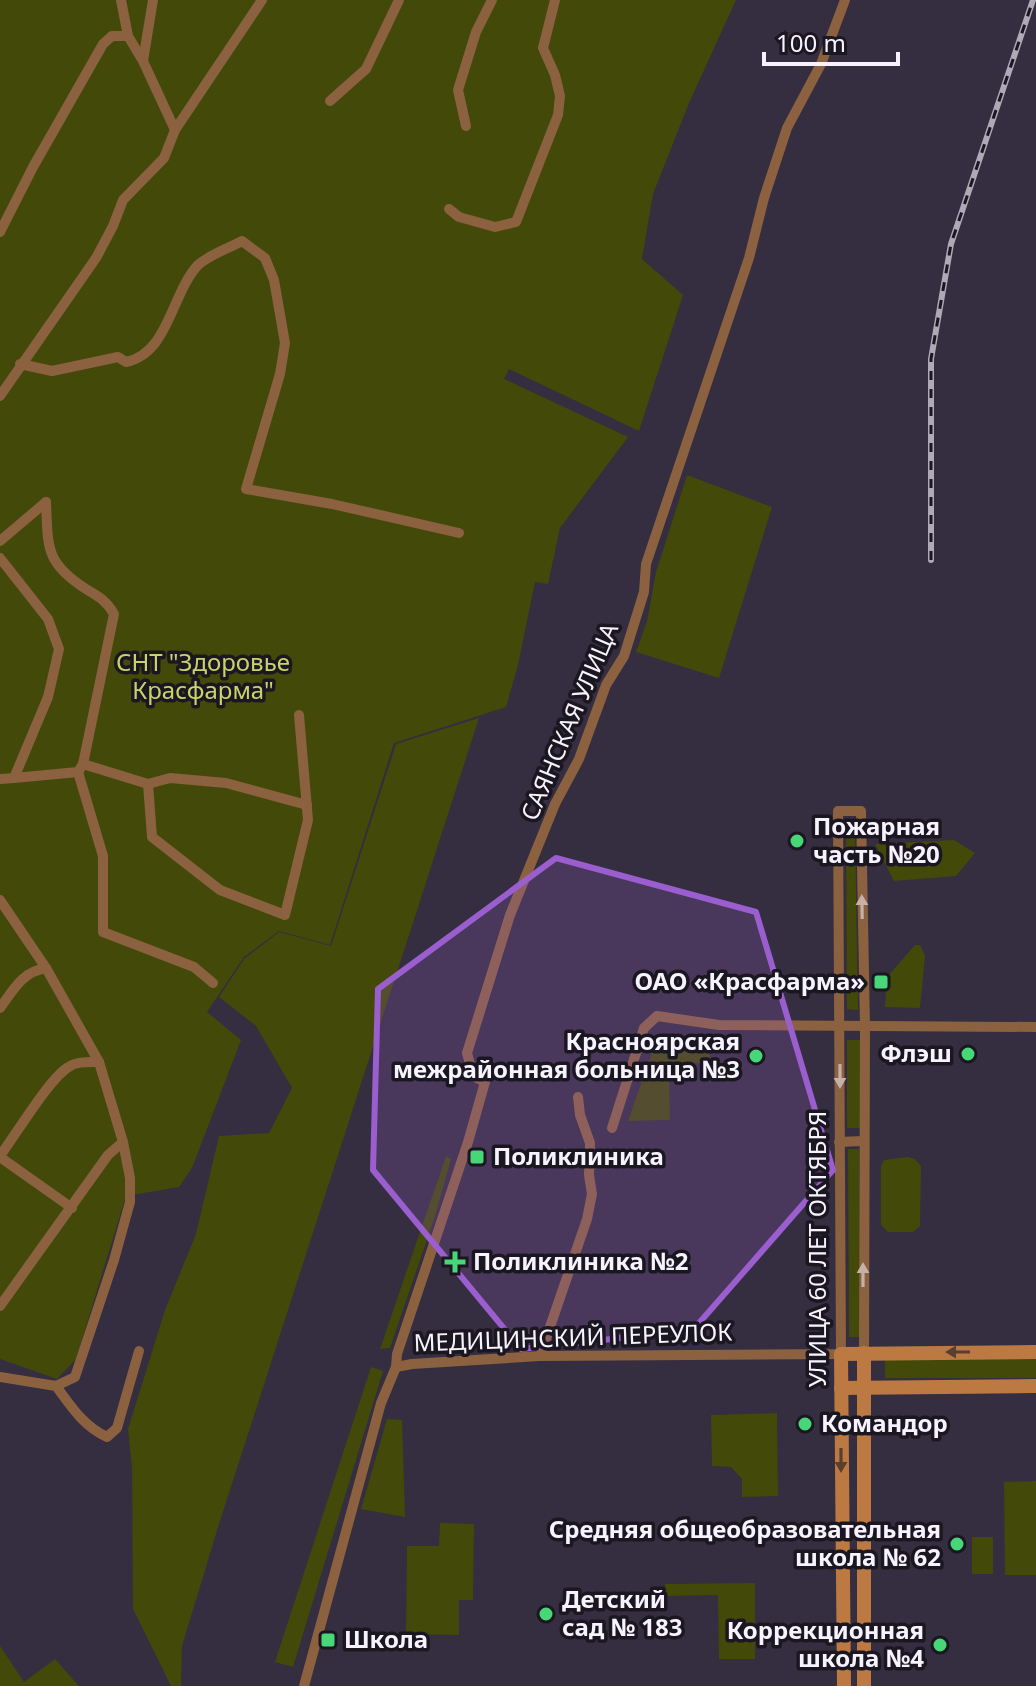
<svg xmlns="http://www.w3.org/2000/svg" width="1036" height="1686" viewBox="0 0 1036 1686" font-family="'Noto Sans',sans-serif">
<rect width="100%" height="100%" fill="#352d40"/>
<g fill="#434909">
<path d="M 0,0 L 736,0 L 689,103 L 653,194 L 642,259 L 683,295 L 639,431 L 509,369 L 504,379 L 628,437 L 560,528 L 548,584 L 535,582 L 518,665 L 506,707 L 394,743 L 330,945 L 279,931 L 244,957 L 207,1012 L 241,1040 L 192,1168 L 179,1187 L 126,1196 L 76,1359 L 57,1379 L 0,1359 Z"/>
<path d="M 687,475 L 772,507 L 719,678 L 636,652 L 647,621 L 656,572 Z"/>
<path d="M 479,718 L 219,1524 L 182,1646 L 181,1686 L 171,1686 L 133,1609 L 132,1468 L 128,1429 L 165,1310 L 196,1234 L 219,1136 L 269,1133 L 292,1088 L 256,1026 L 219,997 L 244,959 L 279,932 L 331,946 L 396,744 Z"/>
<path d="M 846,827 L 855,827 L 858,1010 L 847,1009 Z"/>
<path d="M 954,840 L 975,853 L 956,876 L 894,881 L 875,844 Z"/>
<path d="M 915,945 L 920,945 L 925,956 L 920,1008 L 885,1007 L 887,977 Z"/>
<path d="M 847,1040 L 860,1040 L 861,1128 L 847,1128 Z"/>
<path d="M 656,1041 L 709,1041 L 710,1063 L 669,1064 L 670,1120 L 628,1121 Z"/>
<path d="M 848,1149 L 859,1149 L 860,1337 L 849,1337 Z"/>
<path d="M 446,1156 L 451,1159 L 436,1213 L 390,1348 L 380,1349 Z"/>
<path d="M 908,1157 L 915,1159 L 921,1166 L 920,1226 L 913,1232 L 888,1232 L 881,1225 L 881,1166 L 884,1160 Z"/>
<rect x="885" y="1358" width="151" height="20"/>
<path d="M 371,1367 L 383,1371 L 293,1667 L 275,1662 Z"/>
<path d="M 777,1413 L 778,1496 L 742,1497 L 742,1479 L 731,1467 L 712,1466 L 711,1415 Z"/>
<path d="M 387,1419 L 402,1420 L 405,1517 L 361,1509 Z"/>
<path d="M 1036,1481 L 1036,1575 L 1005,1575 L 1004,1482 Z"/>
<path d="M 440,1523 L 474,1524 L 473,1600 L 459,1600 L 459,1635 L 406,1634 L 407,1546 L 439,1546 Z"/>
<rect x="972" y="1537" width="21" height="37"/>
<path d="M 755,1583 L 755,1659 L 719,1659 L 718,1595 L 666,1596 L 665,1584 Z"/>
<path d="M 0,1646 L 24,1682 L 55,1659 L 79,1686 L 0,1686 Z"/>
</g>
<g fill="none" stroke-linecap="round" stroke-linejoin="round">
<g stroke="#8b613f" stroke-width="10">
<path d="M 121,0 L 128,36 L 143,61"/>
<path d="M 153,0 L 143,61 L 175,130"/>
<path d="M 330,101 L 366,69 L 399,0"/>
<path d="M 466,126 L 458,90 L 476,32 L 492,0"/>
<path d="M 449,209 L 459,217 L 495,227 L 516,222 L 558,115 L 560,96 L 555,75 L 543,48 L 555,0"/>
<path d="M 0,232 L 33,167 L 103,44 L 112,36 L 128,36"/>
<path d="M 20,364 L 52,371 L 118,357 L 126,362 C 169,353 171,294 198,265 C 209,255 229,248 242,241 L 265,258 L 274,280 L 285,343 L 280,374 L 246,489 L 332,504 L 459,533"/>
<path d="M 0,396 L 96,258 L 113,226 L 123,200 L 164,158 L 175,130 L 262,0"/>
<path d="M 46,502 C 48,547 45,563 86,589 C 98,596 107,601 114,614 L 83,764"/>
<path d="M 0,541 L 46,502"/>
<path d="M 0,558 L 48,619 L 59,649 L 48,697 L 14,778 L 0,779"/>
<path d="M 78,772 L 103,856 L 103,932 L 194,967 L 213,983"/>
<path d="M 14,778 L 78,772 L 83,764 L 148,784 L 170,778 L 226,783 L 307,805"/>
<path d="M 148,784 L 152,837 L 220,890 L 285,915 L 308,820 L 299,715"/>
<path d="M 0,900 L 46,968 L 99,1062 L 123,1142 L 130,1178 L 130,1202 L 114,1260 L 75,1377 L 56,1386 L 0,1377"/>
<path d="M 0,1008 C 14,989 22,972 46,968"/>
<path d="M 612,1128 L 644,1028 L 657,1016 L 719,1025 L 1036,1027"/>
<path d="M 839,1142 L 863,1141"/>
<path d="M 0,1156 C 16,1134 48,1081 67,1068 C 76,1061 88,1062 99,1062"/>
<path d="M 0,1157 L 72,1208"/>
<path d="M 0,1306 L 108,1155 L 123,1142"/>
<path d="M 540,1356 L 587,1219 L 592,1194 L 589,1175 L 590,1143 L 580,1115 L 578,1097"/>
<path d="M 396,1367 L 412,1364 L 540,1356 L 841,1354 L 838,811 L 861,811 L 865,1027 L 864,1353"/>
<path d="M 56,1386 C 71,1406 83,1426 107,1437 L 117,1428 L 139,1351"/>
<path d="M 304,1686 L 381,1403 L 396,1367 L 397,1354 L 468,1142 L 485,1082 L 473,1076 L 467,1053 L 510,915 L 555,804 L 579,759 L 606,685 L 624,656 L 644,592 L 646,564 L 749,258 L 764,198 L 787,128 L 821,64 L 845,0"/>
</g>
<g stroke="#bc7a42" stroke-width="14">
<path d="M 864,1353 L 864,1686"/>
<path d="M 841,1388 L 1036,1386"/>
<path d="M 844,1686 L 841,1354 L 1036,1352"/>
</g>
<defs>
<path id="rail" d="M 931,560 L 931,359 L 951,244 L 1033,0"/>
</defs>
<use href="#rail" stroke="#aea8b7" stroke-width="6"/>
<use href="#rail" stroke="#1b1720" stroke-width="3" stroke-dasharray="9" stroke-linecap="butt"/>
</g>
<defs><path id="oneway-solid" d="M-6-.8H1V-3.2L6.5 0L1 3.2V.8H-6Z" transform="scale(2)"/></defs>
<g fill="#c6b1a9">
<use href="#oneway-solid" transform="translate(862 907) rotate(-91)"/>
<use href="#oneway-solid" transform="translate(840 1076) rotate(90)"/>
<use href="#oneway-solid" transform="translate(863 1275) rotate(-90)"/>
</g>
<g fill="#5b3f2e">
<use href="#oneway-solid" transform="translate(958 1352) rotate(180)"/>
<use href="#oneway-solid" transform="translate(841 1460) rotate(90)"/>
</g>
<path fill="#9a5ecf" fill-opacity="0.2" stroke="#9a5ecf" stroke-width="6" stroke-linejoin="round" d="M 556,858 L 756,912 L 833,1170 L 693,1330 L 521,1349 L 373,1170 L 378,989 Z"/>
<g fill="#48d778" stroke="#1b1720" stroke-width="3">
<circle cx="797" cy="841" r="8"/>
<rect x="873" y="974" width="16" height="16" rx="4"/>
<circle cx="968" cy="1054" r="8"/>
<circle cx="756" cy="1056" r="8"/>
<rect x="469" y="1149" width="16" height="16" rx="4"/>
<path d="M451 1250h8v8h8v8h-8v8h-8v-8h-8v-8h8z"/>
<circle cx="805" cy="1424" r="8"/>
<circle cx="957" cy="1544" r="8"/>
<circle cx="546" cy="1614" r="8"/>
<rect x="320" y="1632" width="16" height="16" rx="4"/>
<circle cx="940" cy="1645" r="8"/>
</g>
<g text-anchor="middle" stroke-width="7" stroke-linejoin="round" paint-order="stroke">
<g font-size="24" fill="#c7d46b" stroke="#1b1720">
<text x="203" y="671">СНТ "Здоровье<tspan x="203" dy="28">Красфарма"</tspan></text>
</g>
<g font-size="24" fill="#f7f2ff" stroke="#1b1720">
<text transform="translate(570 722) rotate(-67)" y="8">САЯНСКАЯ УЛИЦА</text>
<text transform="translate(818 1249) rotate(-90)" y="8">УЛИЦА 60 ЛЕТ ОКТЯБРЯ</text>
<text transform="translate(573 1338) rotate(-2)" y="8">МЕДИЦИНСКИЙ ПЕРЕУЛОК</text>
</g>
<g font-size="24" font-weight="bold" fill="#f7f2ff" stroke="#1b1720" text-anchor="start">
<text x="813" y="835">Пожарная<tspan x="813" dy="28">часть №20</tspan></text>
<text x="865" y="990" text-anchor="end">ОАО «Красфарма»</text>
<text x="740" y="1050" text-anchor="end">Красноярская<tspan x="740" dy="28">межрайонная больница №3</tspan></text>
<text x="952" y="1062" text-anchor="end">Флэш</text>
<text x="493" y="1165">Поликлиника</text>
<text x="473" y="1270">Поликлиника №2</text>
<text x="821" y="1432">Командор</text>
<text x="941" y="1538" text-anchor="end">Средняя общеобразовательная<tspan x="941" dy="28">школа № 62</tspan></text>
<text x="562" y="1608">Детский<tspan x="562" dy="28">сад № 183</tspan></text>
<text x="924" y="1639" text-anchor="end">Коррекционная<tspan x="924" dy="28">школа №4</tspan></text>
<text x="344" y="1648">Школа</text>
</g>
</g>
<path d="M764 52v12h134v-12" fill="none" stroke="#f7f2ff" stroke-width="4"/>
<text x="776" y="52" font-size="24" fill="#f7f2ff" stroke="#1b1720" stroke-width="6" paint-order="stroke">100 m</text>
</svg>
